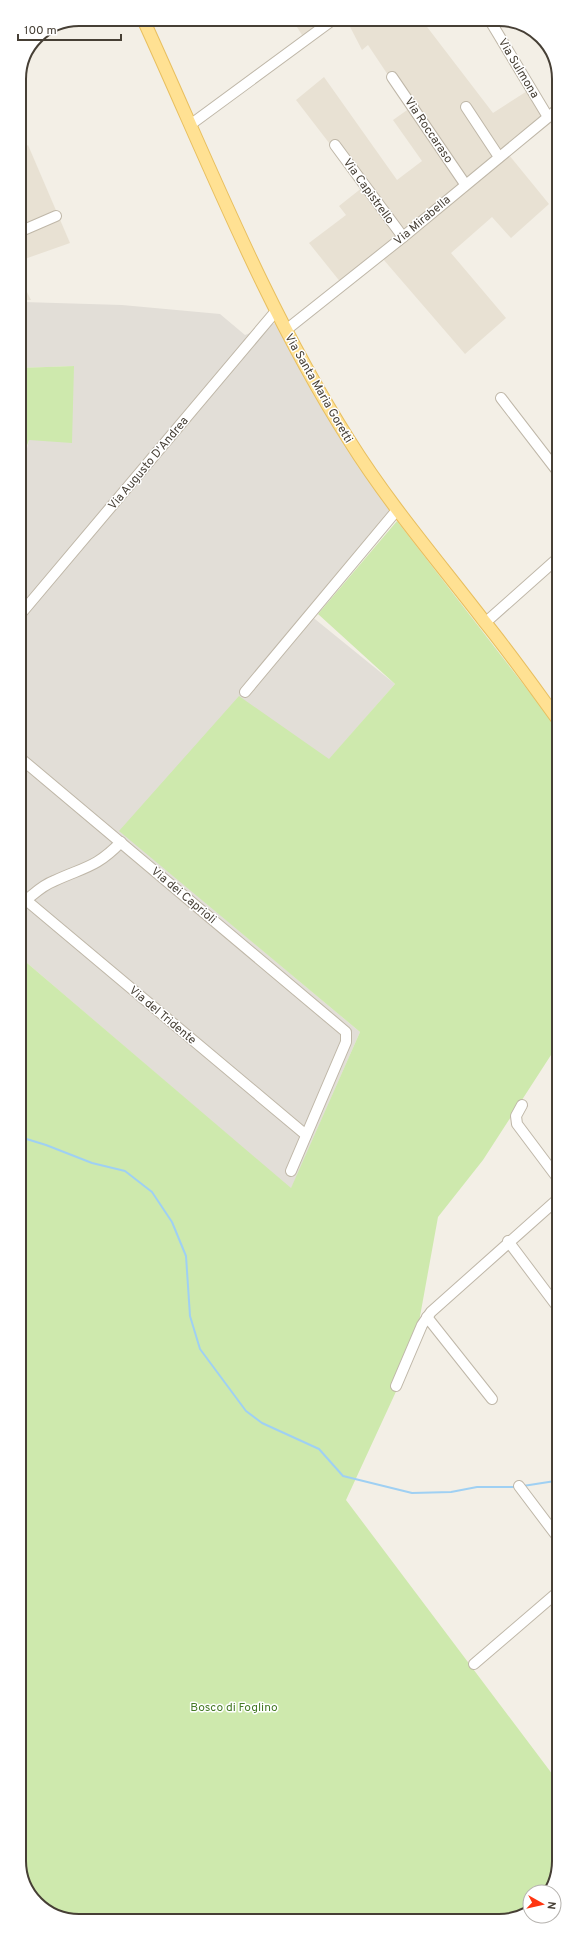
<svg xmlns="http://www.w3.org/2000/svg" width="578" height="1940" viewBox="0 0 578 1940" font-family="Overpass,sans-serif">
<rect width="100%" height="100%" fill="#f3efe6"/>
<g fill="#e8e1d3">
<path d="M 292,19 L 340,19 L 307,43 Z"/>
<path d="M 346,19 L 421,19 L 493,113 L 535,86 L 556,119 L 509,155 L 549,204 L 511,238 L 492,217 L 451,253 L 506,318 L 465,354 L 383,259 L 346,289 L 309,243 L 346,215 L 339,206 L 363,187 L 296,100 L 324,77 L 397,180 L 422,161 L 393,120 L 410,108 L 368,45 L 362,50 Z"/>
<path d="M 28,145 L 70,243 L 19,261 L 19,153 Z"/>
<path d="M 19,276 L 31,300 L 19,300 Z"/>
</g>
<path fill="#e2ded7" d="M 23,302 L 122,305 L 220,314 L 245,335 L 278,322 L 333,426 L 390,509 L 305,611 L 395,684 L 329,760 L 120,831 L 360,1032 L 291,1189 L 20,957 L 19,482 L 29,440 L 74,366 L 22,368 Z"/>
<g fill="#cee9ad">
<path d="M 74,366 L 72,443 L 29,440 L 19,468 L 19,368 Z"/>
<path d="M 397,521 L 558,729 L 558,1058 L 551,1055 L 483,1160 L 438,1217 L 419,1322 L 423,1333 L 346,1500 L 559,1783 L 559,1862 L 548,1892 L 530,1892 L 530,1909 L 511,1920 L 74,1921 L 39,1906 L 20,1873 L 20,957 L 291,1188 L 360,1032 L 119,831 L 239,696 L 329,759 L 395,684 L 318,614 Z"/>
</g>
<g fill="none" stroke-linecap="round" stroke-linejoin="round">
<g stroke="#9fd0f3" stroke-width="2">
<path d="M 20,1137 L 46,1145 L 92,1163 L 125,1171 L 152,1192 L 172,1222 L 186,1256 L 190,1316 L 200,1349 L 246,1411 L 262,1423 L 319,1449 L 343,1476 L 412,1493 L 451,1492 L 477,1487 L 517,1487"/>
<path d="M 523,1486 L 555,1481 L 559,1479"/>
</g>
<defs>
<g id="minor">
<path d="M 489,19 L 548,117"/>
<path d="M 392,77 L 465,184"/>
<path d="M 466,107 L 499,157"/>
<path d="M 190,125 L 334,19"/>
<path d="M 335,145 L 403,237"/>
<path d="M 19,232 L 56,216"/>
<path d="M 286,330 L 403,237 L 558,109"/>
<path d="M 501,398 L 558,472"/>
<path d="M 19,616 L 276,311"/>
<path d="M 486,622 L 558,558"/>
<path d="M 245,692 L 397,510"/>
<path d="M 19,757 L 346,1032 L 346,1042 L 291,1171"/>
<path d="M 20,895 L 306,1135"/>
<path d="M 26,900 C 35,893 43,885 54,881 C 84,867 96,868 121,842"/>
<path d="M 522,1105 L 516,1116 L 517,1124 L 559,1180"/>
<path d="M 508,1241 L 556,1305"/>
<path d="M 427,1317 L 492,1399"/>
<path d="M 396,1386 L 422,1325 L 431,1312 L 559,1198"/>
<path d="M 519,1486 L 559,1539"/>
<path d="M 474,1664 L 559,1591"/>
</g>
<path id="major" d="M 143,19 C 208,161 265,308 349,440 C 389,504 438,561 484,621 C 510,653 534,687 558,720"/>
</defs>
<use href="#minor" stroke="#bfb7a8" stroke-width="12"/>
<use href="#major" stroke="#e8bf5f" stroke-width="14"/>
<use href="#minor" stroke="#fff" stroke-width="10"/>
<use href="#major" stroke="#ffe193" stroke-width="12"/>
</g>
<g text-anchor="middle" stroke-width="3" stroke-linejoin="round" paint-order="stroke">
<g font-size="12" fill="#463f35" stroke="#fff">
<text transform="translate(519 68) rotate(59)" y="4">Via Sulmona</text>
<text transform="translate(429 130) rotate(56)" y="4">Via Roccaraso</text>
<text transform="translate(369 191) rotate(54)" y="4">Via Capistrello</text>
<text transform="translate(422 220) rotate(-40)" y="4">Via Mirabella</text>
<text transform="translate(319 388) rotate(60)" y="4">Via Santa Maria Goretti</text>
<text transform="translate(148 463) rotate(-50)" y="4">Via Augusto D'Andrea</text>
<text transform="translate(184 895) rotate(40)" y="4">Via dei Caprioli</text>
<text transform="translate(163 1015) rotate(40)" y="4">Via del Tridente</text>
</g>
<g font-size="12" fill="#457a26" stroke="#fff">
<text x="234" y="1711">Bosco di Foglino</text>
</g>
</g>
<path d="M0 0H578V1940H0ZM79 26H499A53 53 0 0 1 552 79V1861A53 53 0 0 1 499 1914H79A53 53 0 0 1 26 1861V79A53 53 0 0 1 79 26Z" fill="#fff" fill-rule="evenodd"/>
<path fill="none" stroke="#463f35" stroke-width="2" d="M79 26H499A53 53 0 0 1 552 79V1861A53 53 0 0 1 499 1914H79A53 53 0 0 1 26 1861V79A53 53 0 0 1 79 26Z"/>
<g transform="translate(542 1904) rotate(98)"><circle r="19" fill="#ffffff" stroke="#b5b2ae"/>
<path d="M0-3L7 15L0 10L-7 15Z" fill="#ff3611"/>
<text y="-6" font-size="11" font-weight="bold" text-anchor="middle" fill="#463f35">N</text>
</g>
<path d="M18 34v6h103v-6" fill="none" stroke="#463f35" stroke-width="2"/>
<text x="24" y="34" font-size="12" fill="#463f35" stroke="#ffffff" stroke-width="3" paint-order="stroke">100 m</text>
</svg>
